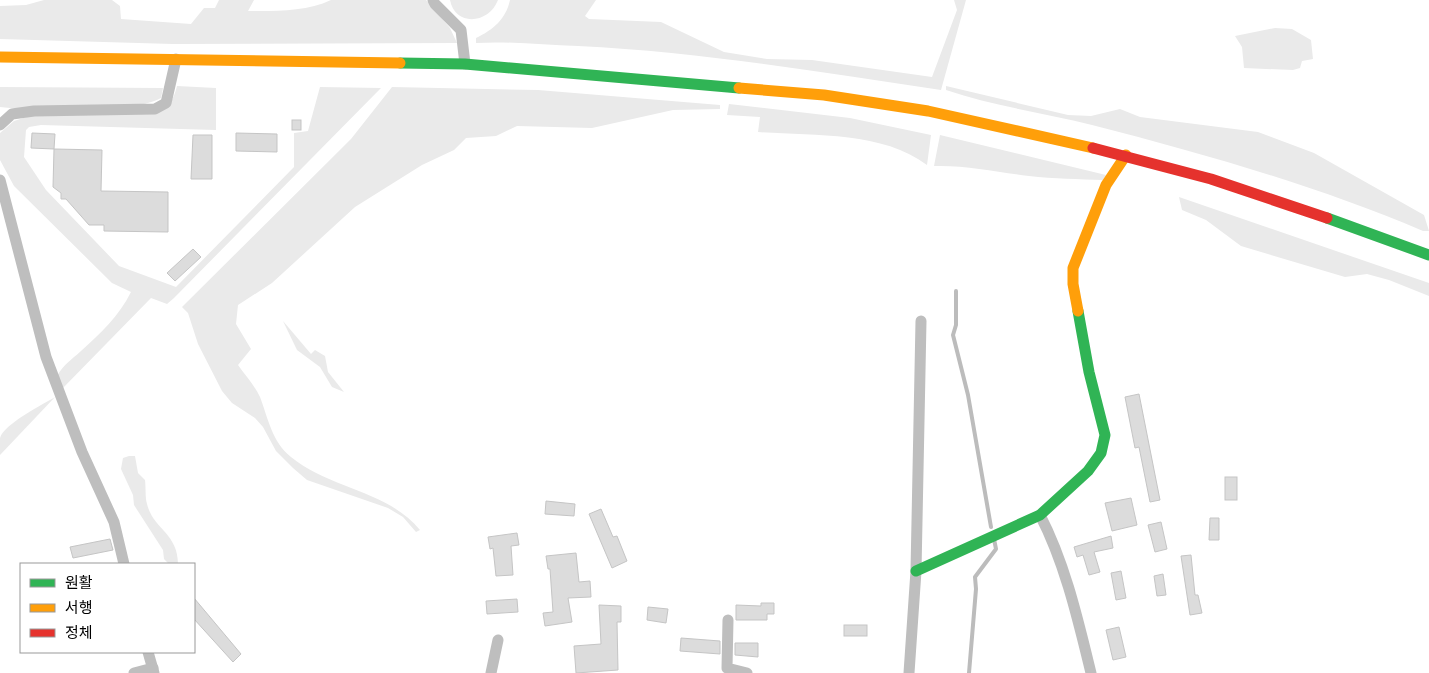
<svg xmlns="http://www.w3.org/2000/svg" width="1429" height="673" viewBox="0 0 1429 673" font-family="Montserrat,'Noto Sans KR',sans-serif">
<rect width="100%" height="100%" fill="#fff"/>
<g fill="#eaeaea">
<path d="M 44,0 L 112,0 L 120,6 L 121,19 L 191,24 L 204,8 L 215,8 L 219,0 L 254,0 L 248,11 C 275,11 306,12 331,0 L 426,0 L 450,28 L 457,43 L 173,44 L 0,39 L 0,6 L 26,5 Z"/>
<path d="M 450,0 L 498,0 C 489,24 455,27 450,0 Z"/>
<path d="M 510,0 L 596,0 L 585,16 L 589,19 L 661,22 L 724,52 L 767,59 L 812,60 L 932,77 L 957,10 L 954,0 L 966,0 L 941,90 C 820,72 701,52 578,46 C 544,45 510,41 476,43 L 476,38 C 493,30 506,19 510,0 Z"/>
<path d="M 1275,28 L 1292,29 L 1311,40 L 1313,59 L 1302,61 L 1300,68 L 1293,70 L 1244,68 L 1242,47 L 1235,36 Z"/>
<path d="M 177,86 L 216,88 L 216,130 L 41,125 L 29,127 L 26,130 L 24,157 L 46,190 L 119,266 L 176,287 L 294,167 L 294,133 L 308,131 L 320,87 L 381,88 L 174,298 L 167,304 L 151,298 L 62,389 L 57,376 C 65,363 70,361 81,351 C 101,333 119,316 131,292 L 112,283 L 14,186 L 0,160 L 0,133 L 14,121 L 36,114 L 153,113 C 168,108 173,102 177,86 Z"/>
<path d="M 946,86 L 1068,115 L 1091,116 L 1120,109 L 1140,117 L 1258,132 L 1314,153 L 1424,215 L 1429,231 L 1423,231 C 1317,186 1205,154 1092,125 C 1044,113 993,106 946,90 Z"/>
<path d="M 0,87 L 163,88 L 161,98 C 128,115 50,108 10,108 L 0,107 Z"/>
<path d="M 392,87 L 538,90 L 720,105 L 720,109 L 673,110 L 592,128 L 517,126 L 496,136 L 466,138 L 454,150 L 422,165 L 355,207 L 272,283 L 238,305 L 236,324 L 251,349 L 238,365 C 245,375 255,386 260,397 C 268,418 272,442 291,457 C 330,489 387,490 420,530 L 416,532 L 403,517 L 388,508 L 307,480 L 293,468 L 276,451 L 263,427 L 255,418 L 232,403 L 222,391 L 198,344 L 188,313 L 182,307 L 351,139 Z"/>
<path d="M 729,104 L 850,118 L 931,135 L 927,165 C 882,131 813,136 758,132 L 760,117 L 727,115 Z"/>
<path d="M 940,135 L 1106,175 L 1103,180 C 1079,179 1054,179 1029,176 C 997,172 966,165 934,166 Z"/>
<path d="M 1179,197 L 1429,283 L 1429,296 L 1389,280 L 1367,274 L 1345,277 L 1241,246 L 1206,220 L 1182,210 Z"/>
<path d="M 283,321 L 311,354 L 315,350 L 325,356 L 328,372 L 344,392 L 332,387 L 320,367 L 297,350 Z"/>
<path d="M 55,397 L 0,455 C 0,450 0,443 0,438 C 4,424 42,405 55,397 Z"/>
<path d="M 129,456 L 135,456 L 138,473 L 145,480 C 146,488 145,497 147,504 C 153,529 178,533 178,564 L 169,564 L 164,559 L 163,550 L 134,505 L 133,495 L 121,469 L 123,458 Z"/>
</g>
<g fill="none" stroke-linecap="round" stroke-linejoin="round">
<g stroke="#bcbcbc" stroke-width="4">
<path d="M 956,291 L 956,325 L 953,335 L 968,395 L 991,527"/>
<path d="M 969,673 L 976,589 L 975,577 L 996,549 L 994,539"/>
</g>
</g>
<g fill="#dcdcdc" stroke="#c5c5c5">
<rect x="292" y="120" width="9" height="10"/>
<path d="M 32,133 L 55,134 L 54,149 L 102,150 L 101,191 L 168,192 L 168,232 L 104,231 L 104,225 L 89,225 L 66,199 L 61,199 L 61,193 L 53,187 L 54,149 L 31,148 Z"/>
<path d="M 236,133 L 277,134 L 277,152 L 236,151 Z"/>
<path d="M 193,135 L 212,135 L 212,179 L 191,179 Z"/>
<path d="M 193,249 L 201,257 L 175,281 L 167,273 Z"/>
<path d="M 1139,394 L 1160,500 L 1150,502 L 1139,447 L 1135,448 L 1125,397 Z"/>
<rect x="1225" y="477" width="12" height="23"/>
<path d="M 1131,498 L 1137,525 L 1112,531 L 1105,503 Z"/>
<path d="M 546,501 L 575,504 L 574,516 L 545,514 Z"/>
<path d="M 601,509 L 613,537 L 617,536 L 627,561 L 612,568 L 589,514 Z"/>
<path d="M 1210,518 L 1219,518 L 1219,540 L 1209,540 Z"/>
<path d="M 1161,522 L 1167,549 L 1155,552 L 1148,525 Z"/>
<path d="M 517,533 L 519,545 L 511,546 L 513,575 L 496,576 L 493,548 L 490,549 L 488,537 Z"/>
<path d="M 1111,536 L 1113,548 L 1094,552 L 1100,572 L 1089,575 L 1083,555 L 1077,557 L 1074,547 Z"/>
<path d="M 110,539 L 113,550 L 73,558 L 70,547 Z"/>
<path d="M 576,553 L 579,582 L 590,581 L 591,597 L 568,598 L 572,622 L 545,626 L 543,613 L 553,612 L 550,569 L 548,569 L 546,556 Z"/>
<path d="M 1191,555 L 1195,595 L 1198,595 L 1202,613 L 1190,615 L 1181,556 Z"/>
<path d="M 1121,571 L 1126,598 L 1116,600 L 1111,573 Z"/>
<path d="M 1163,574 L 1166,595 L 1157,596 L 1154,576 Z"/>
<path d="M 194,598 L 241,654 L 233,662 L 194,619 Z"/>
<path d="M 517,599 L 518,612 L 487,614 L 486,601 Z"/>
<path d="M 761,603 L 774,603 L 774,614 L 767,614 L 767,620 L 736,620 L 736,605 L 761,606 Z"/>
<path d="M 599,605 L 621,606 L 621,622 L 617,622 L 618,670 L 576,673 L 574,646 L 601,644 Z"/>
<path d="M 648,607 L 668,609 L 666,623 L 647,620 Z"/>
<rect x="844" y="625" width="23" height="11"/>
<path d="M 1119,627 L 1126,657 L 1113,660 L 1106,630 Z"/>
<path d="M 681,638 L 720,641 L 720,654 L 680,651 Z"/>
<path d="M 735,643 L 758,643 L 758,657 L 735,655 Z"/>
</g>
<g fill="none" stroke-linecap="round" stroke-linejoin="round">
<g stroke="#bebebe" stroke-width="11">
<path d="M 433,0 L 435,4 L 461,30 L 465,64"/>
<path d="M 0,125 L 12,114 L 34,111 L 155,109 L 166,103 L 176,59"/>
<path d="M 0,180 L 46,357 L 82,452 L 114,522 L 124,564"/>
<path d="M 1040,515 C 1065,563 1078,620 1091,673"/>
<path d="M 728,620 L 727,668 L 747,673"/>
<path d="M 148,652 L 154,673"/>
<path d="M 134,673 L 153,668"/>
<path d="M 491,673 L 498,640"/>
<path d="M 909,673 L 916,571 L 921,321"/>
</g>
<g stroke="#30b455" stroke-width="11">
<path d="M 400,63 L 465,64 L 739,88"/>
<path d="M 1327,218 L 1429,255"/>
<path d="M 916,571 L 1040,515 L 1088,471 L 1101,453 L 1105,435 L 1089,372 L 1078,311"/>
</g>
<g stroke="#ff9f0a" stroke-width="11">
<path d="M 0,57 L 400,63"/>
<path d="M 739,88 L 824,95 L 928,111 L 1093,148"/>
<path d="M 1078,311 L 1073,284 L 1073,268 L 1106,185 L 1126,155"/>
</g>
<path stroke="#e5322d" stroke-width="11" d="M 1093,148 L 1211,179 L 1327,218"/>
</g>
<rect x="20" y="563" width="175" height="90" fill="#ffffff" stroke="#999999"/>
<rect x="30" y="579" width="25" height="8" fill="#30b455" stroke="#999999"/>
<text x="65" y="588" font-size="15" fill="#000000">원활</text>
<rect x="30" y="604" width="25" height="8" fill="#ff9f0a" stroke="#999999"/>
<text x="65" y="613" font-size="15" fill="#000000">서행</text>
<rect x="30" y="629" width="25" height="8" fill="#e5322d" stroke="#999999"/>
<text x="65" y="638" font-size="15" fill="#000000">정체</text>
</svg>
